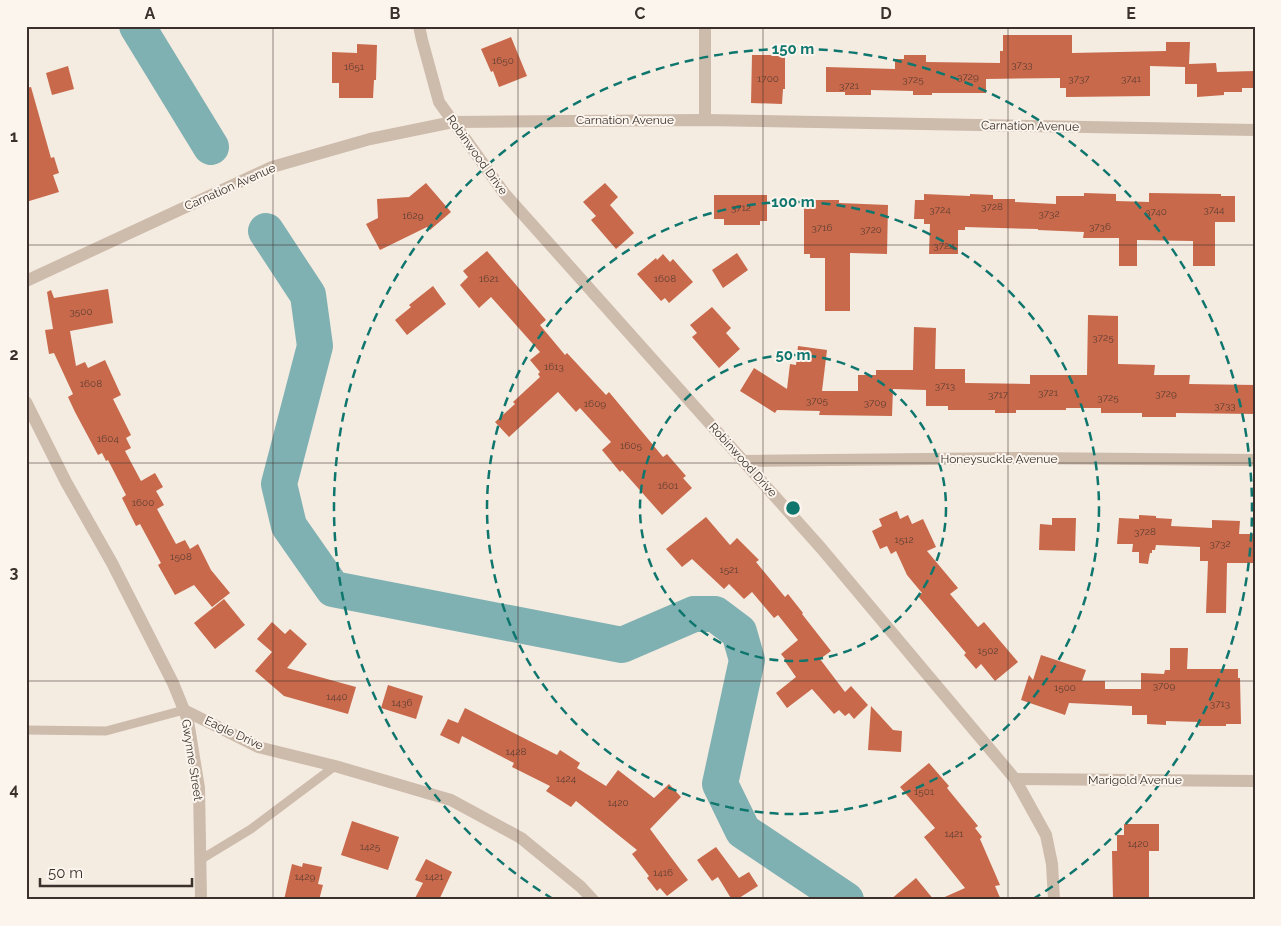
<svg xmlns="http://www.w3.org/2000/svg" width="1281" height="926" viewBox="0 0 1281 926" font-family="Raleway,sans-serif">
<rect width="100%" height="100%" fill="#f4ebe1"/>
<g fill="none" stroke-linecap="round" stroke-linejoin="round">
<g stroke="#7fb0b2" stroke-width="36">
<path d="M 137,26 L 211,147"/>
<path d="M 266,231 L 308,295 L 315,346 L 279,484 L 289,526 L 333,589 L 622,645 L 694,614 L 715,614 L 739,632 L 747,660 L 720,784 L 743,831 L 846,900"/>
</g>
</g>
<g fill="#c8694b">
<path d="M 1003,35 L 1072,35 L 1072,53 L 1166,51 L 1166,42 L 1190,42 L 1189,64 L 1216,63 L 1217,72 L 1255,71 L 1255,88 L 1242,88 L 1242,92 L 1224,92 L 1224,95 L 1197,97 L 1197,84 L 1185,84 L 1185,67 L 1150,66 L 1150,96 L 1066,97 L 1066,88 L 1060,88 L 1060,78 L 986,79 L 986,93 L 932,93 L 932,95 L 913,95 L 913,91 L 871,90 L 871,95 L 845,95 L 845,92 L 826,92 L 826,67 L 895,69 L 895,59 L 904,59 L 904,55 L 926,55 L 926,62 L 1000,63 L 1000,51 L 1003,51 Z"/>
<path d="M 511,37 L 527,76 L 499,87 L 493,71 L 491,72 L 481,49 Z"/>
<path d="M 357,44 L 377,45 L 376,80 L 374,80 L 373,98 L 339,98 L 339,83 L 332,83 L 332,52 L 357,53 Z"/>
<path d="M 752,55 L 785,55 L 785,89 L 783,89 L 782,104 L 751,103 Z"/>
<path d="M 68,66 L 74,89 L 52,95 L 46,73 Z"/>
<path d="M 31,87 L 51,158 L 54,157 L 59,173 L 53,175 L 59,192 L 26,202 L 26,88 Z"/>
<path d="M 426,183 L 451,212 L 430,230 L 427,227 L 380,250 L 366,224 L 378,218 L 377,199 L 409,197 Z"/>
<path d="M 605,183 L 618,197 L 610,205 L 634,233 L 616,249 L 591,220 L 596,216 L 583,202 Z"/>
<path d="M 1084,193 L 1116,194 L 1116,201 L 1149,202 L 1149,193 L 1221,194 L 1221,196 L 1235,196 L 1235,222 L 1215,222 L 1215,266 L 1193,266 L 1193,241 L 1137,240 L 1137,266 L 1119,266 L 1119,238 L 1083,238 L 1084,232 L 1038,230 L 1038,229 L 965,227 L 965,230 L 958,230 L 958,254 L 929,254 L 930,224 L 924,224 L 924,219 L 914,219 L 915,200 L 924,200 L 924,194 L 970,196 L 970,194 L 993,195 L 993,199 L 1015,199 L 1015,202 L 1056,204 L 1056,196 L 1084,196 Z"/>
<path d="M 714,195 L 767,195 L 767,221 L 760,221 L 760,225 L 724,225 L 724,219 L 714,219 Z"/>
<path d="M 804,200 L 839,200 L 839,203 L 888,205 L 887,254 L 850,253 L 850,311 L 825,311 L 825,258 L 810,258 L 810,254 L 804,254 Z"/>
<path d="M 487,251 L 546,320 L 540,325 L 565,355 L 567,353 L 606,395 L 609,392 L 663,457 L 667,454 L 686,476 L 683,478 L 692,488 L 662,515 L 622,470 L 620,472 L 602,450 L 611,442 L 580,408 L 576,412 L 558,392 L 509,437 L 495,422 L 515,404 L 513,402 L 540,377 L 538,374 L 540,372 L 530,360 L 540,352 L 491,297 L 479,308 L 460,285 L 468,277 L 463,271 Z"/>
<path d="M 737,253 L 748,270 L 723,288 L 712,270 Z"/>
<path d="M 663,254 L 670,262 L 673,259 L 693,282 L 669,303 L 665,298 L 661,301 L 637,274 L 656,258 L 657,260 Z"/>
<path d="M 433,286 L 446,304 L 407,335 L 395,320 L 411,307 L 409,305 Z"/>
<path d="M 108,289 L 113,323 L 70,331 L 76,366 L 85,362 L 88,368 L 105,360 L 121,395 L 113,399 L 131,435 L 126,438 L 131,448 L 125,451 L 141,481 L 155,473 L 163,487 L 156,491 L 164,505 L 157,509 L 176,544 L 185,540 L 190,549 L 198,544 L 211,570 L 230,593 L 212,607 L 194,585 L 175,595 L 158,565 L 161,563 L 140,524 L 136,526 L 122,498 L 126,495 L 108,460 L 106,461 L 102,453 L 98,455 L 75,412 L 68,397 L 73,394 L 54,353 L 49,354 L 45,330 L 53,329 L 47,292 L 51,290 L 54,298 Z"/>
<path d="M 712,307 L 731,328 L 726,333 L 740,349 L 719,368 L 692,337 L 697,333 L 690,325 Z"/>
<path d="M 1088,315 L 1118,316 L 1118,364 L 1155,365 L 1154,375 L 1190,375 L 1189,384 L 1255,385 L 1255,414 L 1176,413 L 1176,417 L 1142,417 L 1142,413 L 1101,413 L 1101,408 L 1066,408 L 1066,410 L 1016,410 L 1016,413 L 995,413 L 995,410 L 948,410 L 948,406 L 926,406 L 926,390 L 893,389 L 892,416 L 819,415 L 820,411 L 777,410 L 775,413 L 740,391 L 754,368 L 787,389 L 790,364 L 796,365 L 798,346 L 827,350 L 822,391 L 858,391 L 858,375 L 876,375 L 876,370 L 913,370 L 914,327 L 936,328 L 935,369 L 965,369 L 965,383 L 1030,384 L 1030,375 L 1087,375 Z"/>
<path d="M 897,511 L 900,519 L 908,515 L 912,524 L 923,519 L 936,547 L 927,551 L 958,588 L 950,594 L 978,627 L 984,622 L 1018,662 L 995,681 L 981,664 L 976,669 L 964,655 L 966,653 L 918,596 L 922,593 L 907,575 L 896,551 L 891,554 L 887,546 L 880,549 L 872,531 L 882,526 L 879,519 Z"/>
<path d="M 1139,515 L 1156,516 L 1156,518 L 1172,519 L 1171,526 L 1212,528 L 1212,520 L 1240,521 L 1239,534 L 1255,534 L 1255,563 L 1227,563 L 1226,613 L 1206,613 L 1208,561 L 1200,561 L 1200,547 L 1156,545 L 1155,550 L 1152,550 L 1152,553 L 1150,553 L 1148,564 L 1139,563 L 1139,552 L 1132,552 L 1133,544 L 1117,544 L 1119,518 L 1139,519 Z"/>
<path d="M 706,517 L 730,545 L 737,538 L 759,560 L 756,562 L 785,597 L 788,594 L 803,613 L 802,614 L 831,651 L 820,659 L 845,692 L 851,686 L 868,705 L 854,719 L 849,713 L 845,716 L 839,710 L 834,714 L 812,689 L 787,708 L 776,693 L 796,677 L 784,660 L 785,659 L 781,654 L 798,640 L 778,615 L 774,618 L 752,592 L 744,599 L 729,584 L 724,589 L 692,559 L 682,567 L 666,549 Z"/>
<path d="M 1052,518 L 1076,518 L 1075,551 L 1039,550 L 1040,524 L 1052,525 Z"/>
<path d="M 224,599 L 245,625 L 215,649 L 194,623 Z"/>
<path d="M 272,622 L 285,634 L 290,629 L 307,644 L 287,668 L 356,687 L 348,714 L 284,696 L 255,671 L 272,652 L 257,639 Z"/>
<path d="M 1170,648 L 1188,648 L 1187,669 L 1238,669 L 1238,678 L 1240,678 L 1241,724 L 1226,724 L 1226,726 L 1199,726 L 1199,722 L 1166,721 L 1166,725 L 1147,724 L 1147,715 L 1132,715 L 1132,706 L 1069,703 L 1065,715 L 1021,700 L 1029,675 L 1033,680 L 1041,655 L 1086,670 L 1082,681 L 1105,681 L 1105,689 L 1141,689 L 1141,673 L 1164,674 L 1165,670 L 1170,670 Z"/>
<path d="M 388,685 L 423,696 L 416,719 L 381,708 Z"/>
<path d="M 871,706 L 893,730 L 902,731 L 901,752 L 868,750 Z"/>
<path d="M 465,708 L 557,755 L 560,750 L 580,763 L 577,768 L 606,786 L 618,770 L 654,798 L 669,784 L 681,797 L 650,829 L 688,880 L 667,896 L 660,888 L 657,891 L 647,878 L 649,876 L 632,854 L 637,850 L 576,801 L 571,807 L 546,791 L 550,786 L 512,767 L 514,763 L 462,736 L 459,744 L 440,735 L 448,719 L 458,723 Z"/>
<path d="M 929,763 L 949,786 L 947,788 L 978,826 L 975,828 L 982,837 L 980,839 L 1000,885 L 995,886 L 1001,900 L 938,900 L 965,888 L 924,837 L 935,828 L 900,787 Z"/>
<path d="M 352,821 L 399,837 L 388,870 L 341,855 Z"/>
<path d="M 1124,824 L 1159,824 L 1159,851 L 1149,851 L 1149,900 L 1113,900 L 1112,851 L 1117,851 L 1117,835 L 1124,835 Z"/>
<path d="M 716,847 L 739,878 L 749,872 L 758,886 L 736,900 L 732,900 L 718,877 L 712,881 L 697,860 Z"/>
<path d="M 426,859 L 452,872 L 439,900 L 414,900 L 423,883 L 415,880 Z"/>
<path d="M 303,863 L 322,867 L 318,884 L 323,885 L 319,900 L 284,900 L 292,864 L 302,867 Z"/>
<path d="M 916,878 L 934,900 L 890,900 Z"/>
</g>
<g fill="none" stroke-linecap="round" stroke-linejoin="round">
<g stroke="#cdbbac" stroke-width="9">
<path d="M 26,730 L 106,731 L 184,710"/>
<path d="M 200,860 L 251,829 L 335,766"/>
</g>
<g stroke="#cdbbac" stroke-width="12">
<path d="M 419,26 L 422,40 L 439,102 L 504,193 L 821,548 L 1015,779 L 1046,835 L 1052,864 L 1054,900"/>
<path d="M 705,26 L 705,120"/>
<path d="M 26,281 L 272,167 L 370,139 L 453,122 L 705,120 L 1255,130"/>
<path d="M 26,402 L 66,482 L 112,563 L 173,683 L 184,710 L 258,747 L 335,766 L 451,800 L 521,838 L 581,887 L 593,900"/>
<path d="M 744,461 L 1018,458 L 1255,460"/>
<path d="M 184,710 L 188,721 L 199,788 L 201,900"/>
<path d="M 1015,779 L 1255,781"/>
</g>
</g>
<path fill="none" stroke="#3b302b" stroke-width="1" stroke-opacity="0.55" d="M 273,26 L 273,900M 518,26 L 518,900M 763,26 L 763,900M 1008,26 L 1008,900M 26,245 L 1255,245M 26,463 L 1255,463M 26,681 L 1255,681"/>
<g fill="none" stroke="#0f766e" stroke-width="2.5" stroke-dasharray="9 6">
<circle cx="793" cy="508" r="153"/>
<circle cx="793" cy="508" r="306"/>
<path d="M553 899A459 459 0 1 1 1033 899"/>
</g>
<g text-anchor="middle" stroke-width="4" stroke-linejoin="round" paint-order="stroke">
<g font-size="10" fill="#5e3e33">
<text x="503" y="64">1650</text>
<text x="1022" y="68">3733</text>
<text x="354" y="70">1651</text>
<text x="968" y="80">3729</text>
<text x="768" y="82">1700</text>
<text x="1079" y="82">3737</text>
<text x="1131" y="82">3741</text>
<text x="913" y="83">3725</text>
<text x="849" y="89">3721</text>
<text x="992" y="210">3728</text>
<text x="741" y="211">3712</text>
<text x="940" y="213">3724</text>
<text x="1214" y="213">3744</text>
<text x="1156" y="215">3740</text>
<text x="1049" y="217">3732</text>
<text x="413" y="219">1629</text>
<text x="1100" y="230">3736</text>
<text x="822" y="231">3716</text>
<text x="871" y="233">3720</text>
<text x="944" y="249">3724</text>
<text x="489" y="282">1621</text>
<text x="665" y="282">1608</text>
<text x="81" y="315">3500</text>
<text x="1103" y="341">3725</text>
<text x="554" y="370">1613</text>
<text x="91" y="387">1608</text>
<text x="945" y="389">3713</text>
<text x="1048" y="396">3721</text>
<text x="1166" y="397">3729</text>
<text x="998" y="398">3717</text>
<text x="1108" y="401">3725</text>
<text x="817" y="404">3705</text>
<text x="875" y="406">3709</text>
<text x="595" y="407">1609</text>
<text x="1225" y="409">3733</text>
<text x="108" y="442">1604</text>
<text x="631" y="449">1605</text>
<text x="668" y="489">1601</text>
<text x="143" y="506">1600</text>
<text x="1145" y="535">3728</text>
<text x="904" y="543">1512</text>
<text x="1220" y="547">3732</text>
<text x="181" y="560">1508</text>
<text x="729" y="573">1521</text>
<text x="988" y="654">1502</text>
<text x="1164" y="689">3709</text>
<text x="1065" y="691">1500</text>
<text x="337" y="700">1440</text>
<text x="402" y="706">1436</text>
<text x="1220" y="707">3713</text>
<text x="516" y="755">1428</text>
<text x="566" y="782">1424</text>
<text x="924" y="795">1501</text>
<text x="618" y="806">1420</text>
<text x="954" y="837">1421</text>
<text x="1138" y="847">1420</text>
<text x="370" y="850">1425</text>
<text x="663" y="876">1416</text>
<text x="305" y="880">1429</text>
<text x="434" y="880">1421</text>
</g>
<g font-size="12" fill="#3b302b" stroke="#fbf5ee">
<text x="625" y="124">Carnation Avenue</text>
<text transform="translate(1030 126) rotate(1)" y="4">Carnation Avenue</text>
<text transform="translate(477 155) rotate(54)" y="4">Robinwood Drive</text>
<text transform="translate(230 187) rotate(-24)" y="4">Carnation Avenue</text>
<text x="999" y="463">Honeysuckle Avenue</text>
<text transform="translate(743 460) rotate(48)" y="4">Robinwood Drive</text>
<text transform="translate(234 733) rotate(25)" y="4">Eagle Drive</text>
<text transform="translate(192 760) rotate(81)" y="4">Gwynne Street</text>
<text x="1135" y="784">Marigold Avenue</text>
</g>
</g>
<circle cx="793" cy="508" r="8" fill="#0f766e" stroke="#fbf5ee" stroke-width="2.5"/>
<g font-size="15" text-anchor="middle" font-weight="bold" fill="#0f766e" stroke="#fbf5ee" stroke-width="4" stroke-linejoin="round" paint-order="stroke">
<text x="793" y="54">150 m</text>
<text x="793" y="207">100 m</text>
<text x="793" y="360">50 m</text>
</g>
<rect width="1281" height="926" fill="none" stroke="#fbf5ee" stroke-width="55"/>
<path d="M40 878v8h152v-8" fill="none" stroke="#3b302b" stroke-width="2.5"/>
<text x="48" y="878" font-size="15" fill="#3b302b" stroke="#fbf5ee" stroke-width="4" paint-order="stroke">50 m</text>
<rect x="28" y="28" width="1226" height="870" fill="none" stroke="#3b302b" stroke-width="2"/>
<g font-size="16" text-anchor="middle" font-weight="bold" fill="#3b302b">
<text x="150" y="19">A</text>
<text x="395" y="19">B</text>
<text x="640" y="19">C</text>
<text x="886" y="19">D</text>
<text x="1131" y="19">E</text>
<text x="14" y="142">1</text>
<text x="14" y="360">2</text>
<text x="14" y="578">3</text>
<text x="14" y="795">4</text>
</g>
</svg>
